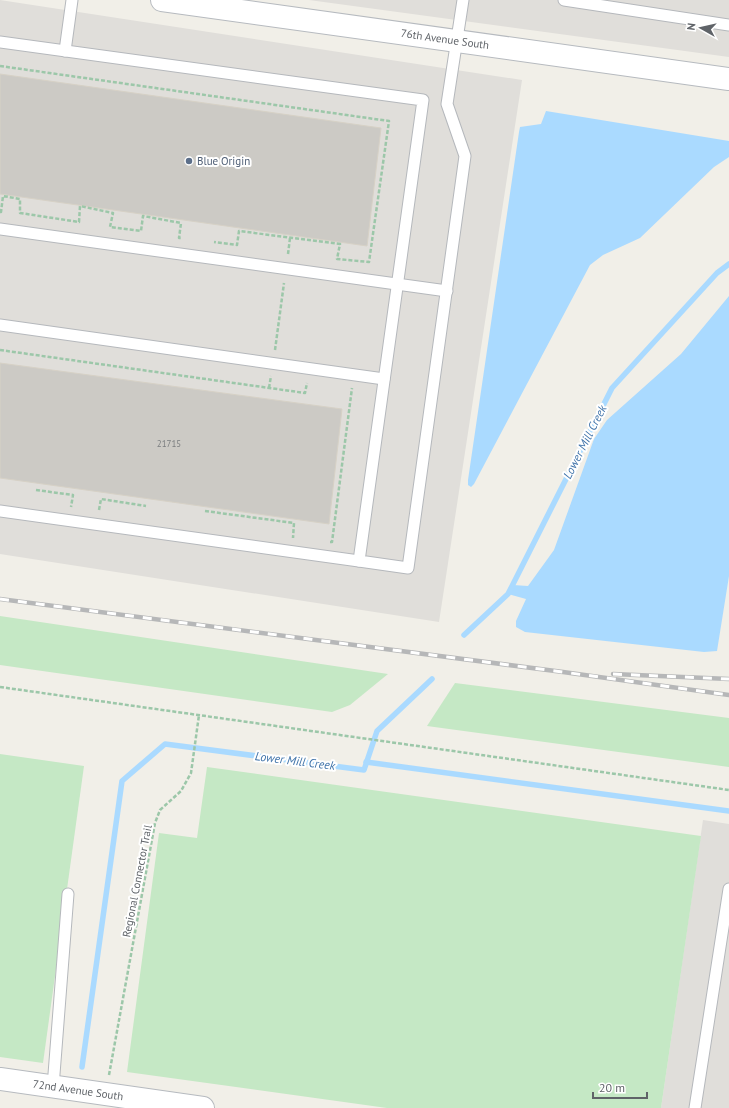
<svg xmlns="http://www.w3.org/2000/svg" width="729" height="1108" viewBox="0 0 729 1108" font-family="'PT Sans',sans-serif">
<rect width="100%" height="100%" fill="#f1efe8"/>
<g fill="#e0deda">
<path d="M 0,0 L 522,80 L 439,622 L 0,554 Z"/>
<path d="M 309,0 L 729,0 L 729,57 Z"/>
<path d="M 703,820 L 729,824 L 729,1108 L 661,1108 Z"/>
</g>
<g fill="#c5e8c5">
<path d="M 0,616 L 388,674 L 350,705 L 332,712 L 0,665 Z"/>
<path d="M 455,683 L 729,718 L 729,767 L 427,726 Z"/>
<path d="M 0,754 L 84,766 L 43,1063 L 0,1057 Z"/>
<path d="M 207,767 L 701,836 L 661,1108 L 387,1108 L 127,1072 L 159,833 L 197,838 Z"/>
</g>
<g fill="#aadaff">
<path d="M 546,111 L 729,141 L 729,157 L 714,167 L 640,238 L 603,255 L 590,265 L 474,484 L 471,487 L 468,485 L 468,480 L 519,132 L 520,127 L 541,124 Z"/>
<path d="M 729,296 L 729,576 L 717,651 L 704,652 L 525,632 L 516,627 L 516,621 L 526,599 L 508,594 L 513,585 L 528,586 L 554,550 L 594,439 L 607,420 L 681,354 Z"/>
</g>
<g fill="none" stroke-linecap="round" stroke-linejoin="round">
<g stroke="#aadaff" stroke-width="5.5">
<path d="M 464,635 L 508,594 L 612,388 L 717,273 L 729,264"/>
<path d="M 366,762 L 729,811"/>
<path d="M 82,1067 L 122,781 L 165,744 L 364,770 L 377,731 L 432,679"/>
</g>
</g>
<g fill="#cccac5" stroke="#d6d1c6">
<path d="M 0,74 L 381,128 L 367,246 L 0,194 Z"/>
<path d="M 0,363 L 342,409 L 329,524 L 0,478 Z"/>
</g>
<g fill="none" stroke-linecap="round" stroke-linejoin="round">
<defs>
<g id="lane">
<path d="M 564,0 L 729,25"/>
<path d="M 0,42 L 423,100 L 359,561 L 408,568 L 465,156 L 447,104 L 463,0"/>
<path d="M 65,51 L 72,0"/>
<path d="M 0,229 L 447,291"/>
<path d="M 0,325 L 384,379"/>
<path d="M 0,511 L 359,561"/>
<path d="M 53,1087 L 68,894"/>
<path d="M 695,1108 L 729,889"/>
</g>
<g id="secondary">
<path d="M 162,0 L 729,79"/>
<path d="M 0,1079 L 203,1108"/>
</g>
</defs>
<use href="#lane" stroke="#b5b8bc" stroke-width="13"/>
<use href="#secondary" stroke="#b6babf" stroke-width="24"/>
<g stroke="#9cc7a9" stroke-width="2.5" stroke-dasharray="4 2" stroke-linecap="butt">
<path d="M 0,66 L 389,121 L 369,262 L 337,259 L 340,244 L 239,231 L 237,245 L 214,242"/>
<path d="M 0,212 L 1,212 L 3,196 L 20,199 L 20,213 L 79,222 L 80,206 L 113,213 L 110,227 L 141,231 L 143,216 L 181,223 L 179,238 L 182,238"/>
<path d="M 288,254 L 290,238"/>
<path d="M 0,350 L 305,393 L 307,383"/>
<path d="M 275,350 L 284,283"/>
<path d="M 269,388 L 271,376"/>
<path d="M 36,490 L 73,495 L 71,507"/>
<path d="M 99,510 L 101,499 L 146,506"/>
<path d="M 205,511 L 294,523 L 293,538"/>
<path d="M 330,542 L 332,542 L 352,388"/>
<path d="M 0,687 L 729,790"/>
<path d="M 109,1075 L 155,823 L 160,810 L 181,791 L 191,773 L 199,715"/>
</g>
<use href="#lane" stroke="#fff" stroke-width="11"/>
<use href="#secondary" stroke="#fff" stroke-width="22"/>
<defs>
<g id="rail">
<path d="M 0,599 L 563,672 L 729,695"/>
<path d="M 613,674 L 729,679"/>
</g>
</defs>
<use href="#rail" stroke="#b6b7b8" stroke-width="4.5"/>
<use href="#rail" stroke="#fff" stroke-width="3" stroke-dasharray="9" stroke-linecap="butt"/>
</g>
<circle fill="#5c6f8a" stroke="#fff" stroke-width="1.5" cx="189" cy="161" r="4"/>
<g text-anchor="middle" stroke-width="4" stroke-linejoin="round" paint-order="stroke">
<g font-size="9" fill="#7a7d7f">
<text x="169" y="447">21715</text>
</g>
<g font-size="11" fill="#5f6368" stroke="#fff">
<text transform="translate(445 39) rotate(8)" y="4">76th Avenue South</text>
<text transform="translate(137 881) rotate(-79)" y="4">Regional Connector Trail</text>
<text transform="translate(78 1090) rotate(8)" y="4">72nd Avenue South</text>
</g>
<g font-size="11" fill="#4e5e75" stroke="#fff" text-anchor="start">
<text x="197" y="165">Blue Origin</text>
</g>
<g font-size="12" font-style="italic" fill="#4174aa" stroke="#fff">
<text transform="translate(585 442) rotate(-63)" y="4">Lower Mill Creek</text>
<text transform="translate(295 761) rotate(7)" y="4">Lower Mill Creek</text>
</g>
</g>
<g transform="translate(701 28) rotate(278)" stroke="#ffffff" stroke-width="3" paint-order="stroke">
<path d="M0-3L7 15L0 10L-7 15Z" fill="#5f6368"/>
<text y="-6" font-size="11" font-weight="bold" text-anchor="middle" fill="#5f6368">N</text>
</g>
<path d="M593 1092v6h54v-6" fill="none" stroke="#5f6368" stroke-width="2"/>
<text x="599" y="1092" font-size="12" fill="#5f6368" stroke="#ffffff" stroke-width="3" paint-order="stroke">20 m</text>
</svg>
